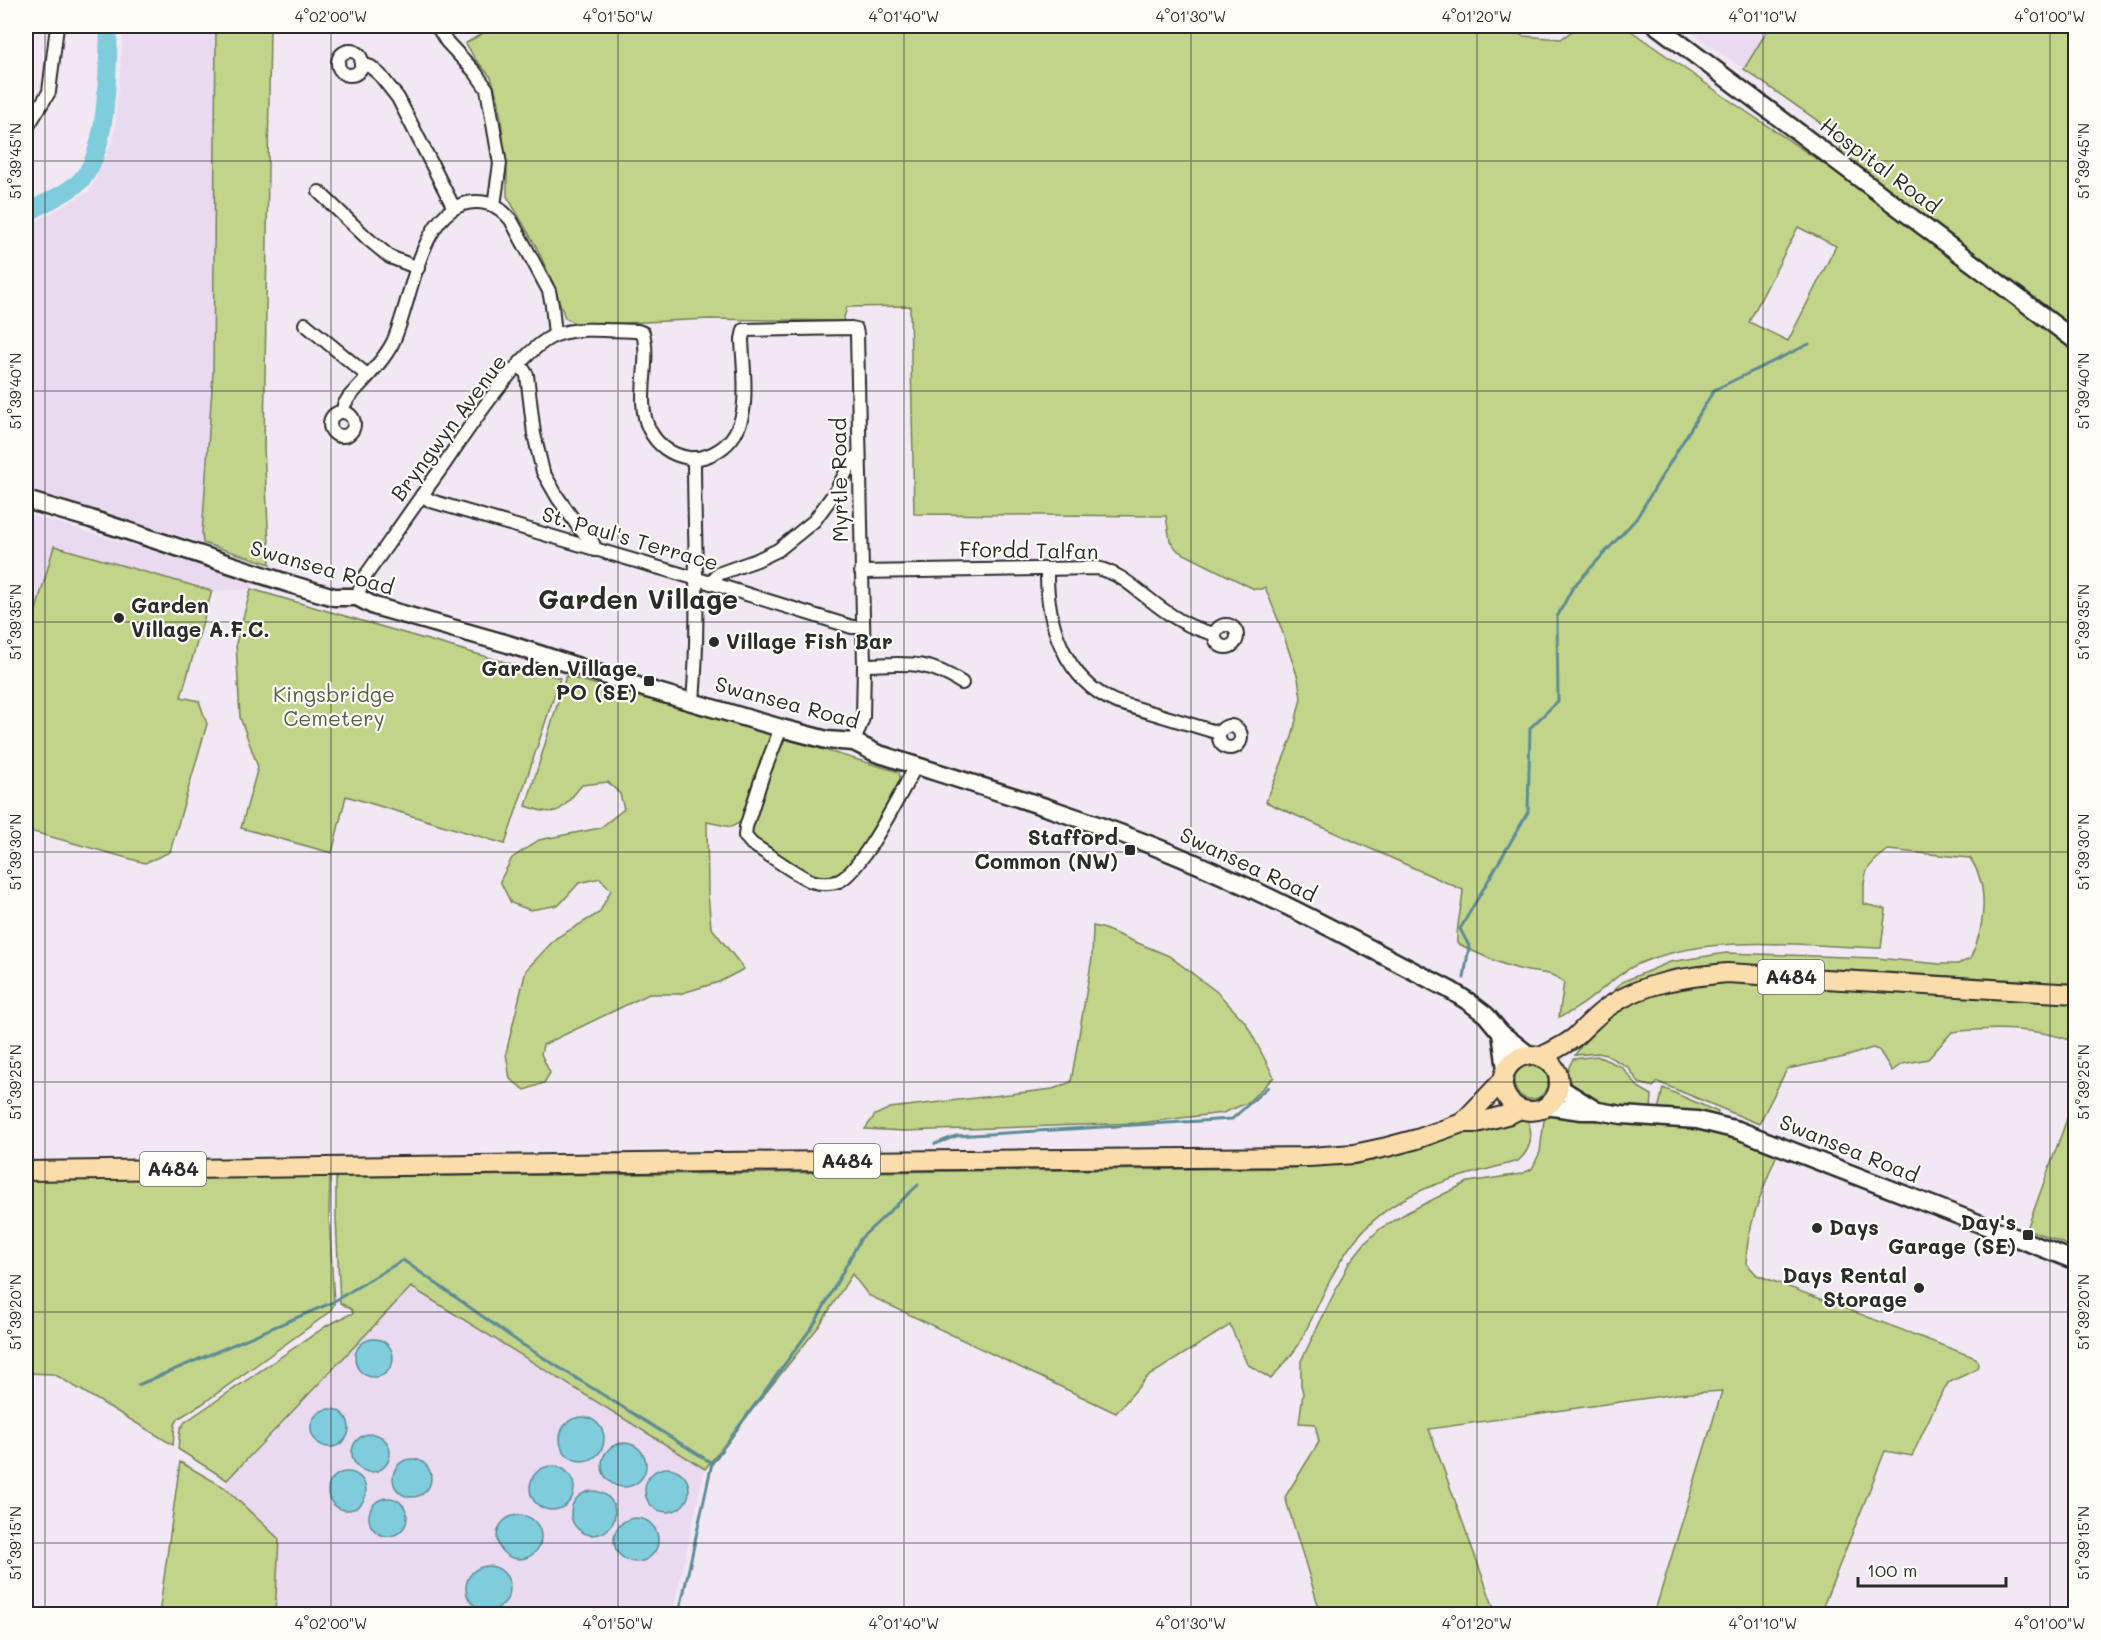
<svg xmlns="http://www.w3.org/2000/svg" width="2101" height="1640" viewBox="0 0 2101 1640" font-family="Mali,sans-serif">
<rect width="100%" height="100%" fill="#f1e8f3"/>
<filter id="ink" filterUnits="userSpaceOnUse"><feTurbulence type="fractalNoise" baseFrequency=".0167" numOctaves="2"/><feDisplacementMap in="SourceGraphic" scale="12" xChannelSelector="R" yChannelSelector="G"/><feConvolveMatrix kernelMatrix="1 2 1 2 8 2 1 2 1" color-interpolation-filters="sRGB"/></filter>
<g filter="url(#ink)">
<g fill="#e9daf0">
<path d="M 124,26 L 216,26 L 213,373 L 202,534 L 203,543 L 26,491 L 26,227 L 90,191 L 114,138 Z"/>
<path d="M 1682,26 L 1770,26 L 1744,69 Z"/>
<path d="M 26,514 L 253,581 L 251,589 L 212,591 L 54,546 L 26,646 Z"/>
<path d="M 411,1287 L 705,1469 L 672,1614 L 275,1614 L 279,1539 L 224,1487 L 227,1480 Z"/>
</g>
<g fill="#c2d489" stroke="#76805a" stroke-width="1.5" fill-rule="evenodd">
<path d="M 216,26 L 270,26 L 264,448 L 270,564 L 203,543 L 202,534 L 213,373 Z"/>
<path d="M 495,26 L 1504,26 L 1523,36 L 1561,39 L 1579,26 L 1624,26 L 1732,102 L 1830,168 L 1845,140 L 1744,69 L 1770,26 L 2075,26 L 2075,986 L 1796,967 L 1746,966 L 1680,969 L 1651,976 L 1615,992 L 1614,990 L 1622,982 L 1670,962 L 1726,953 L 1876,958 L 1940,964 L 1958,964 L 1970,959 C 1985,928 1990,887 1970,858 L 1888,850 C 1862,869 1864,873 1864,904 L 1886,909 L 1881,948 C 1806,946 1715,933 1643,962 C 1611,974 1592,1005 1559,1017 L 1564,982 C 1548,971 1546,974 1528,971 C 1505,967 1478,954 1457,943 C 1456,924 1462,908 1463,890 L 1266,802 L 1292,737 L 1301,698 L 1298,678 L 1279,622 L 1265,587 L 1261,589 L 1254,589 L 1178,551 L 1170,541 L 1166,516 L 914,514 L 910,306 L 847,307 L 843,321 L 710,319 L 579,325 L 565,318 L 553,283 L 536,246 L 507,196 L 507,173 L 499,103 L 491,77 L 475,59 L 466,43 ZM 1798,227 L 1836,246 L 1788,341 L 1749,322 Z"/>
<path d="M 54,546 L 212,591 L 181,697 L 199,701 L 207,724 L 170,852 L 145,863 L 26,830 L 26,646 Z"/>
<path d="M 251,589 L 560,678 L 505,844 L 346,796 L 332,853 L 241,828 L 258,767 L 240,717 L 236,643 Z"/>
<path d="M 566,676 L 774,735 L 741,822 L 731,827 L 707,822 L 708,894 L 711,927 L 744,969 L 719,982 L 679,994 L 649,994 L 543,1045 L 541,1054 L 550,1073 L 544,1083 L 525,1090 L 510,1079 L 506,1053 L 526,970 L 556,938 L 599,913 L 611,890 L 600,878 L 579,883 L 559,905 L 530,910 L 511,903 L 500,881 L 512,858 L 539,840 L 600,828 L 624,809 L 620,794 L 608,782 L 582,785 C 560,810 561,819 526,806 Z"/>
<path d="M 780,737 L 899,772 L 901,783 C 888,805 857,867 835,875 C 826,878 819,877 811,874 L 757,840 L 751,834 L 749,827 Z"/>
<path d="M 1093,926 L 1102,928 L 1169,956 L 1217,992 L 1246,1023 L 1274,1077 L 1247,1103 L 1223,1113 L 1139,1123 L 905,1131 L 865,1129 L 875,1115 L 890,1108 L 1053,1089 L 1071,1082 L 1092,958 Z"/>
<path d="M 1711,981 L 2075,1002 L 2075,1042 C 2036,1027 1994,1027 1952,1032 L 1928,1059 L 1902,1064 L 1892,1071 L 1879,1050 L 1872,1048 L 1845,1057 L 1787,1069 L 1759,1124 L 1658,1082 L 1653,1087 L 1639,1083 L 1628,1067 L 1606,1055 L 1598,1053 L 1575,1055 C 1592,1027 1619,1003 1652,992 C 1670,985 1692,984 1711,981 Z"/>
<path d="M 1597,1056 L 1622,1067 L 1638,1087 L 1652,1095 L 1651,1110 L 1614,1107 L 1596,1101 L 1568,1084 L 1566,1073 L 1573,1059 Z"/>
<circle cx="1531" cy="1082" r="17"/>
<path d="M 1663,1088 L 1718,1112 L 1717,1117 L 1661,1111 L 1659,1106 Z"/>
<path d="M 2075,1097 L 2076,1248 L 2075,1248 L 2027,1229 Z"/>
<path d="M 1554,1113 L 1577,1116 L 1611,1123 L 1689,1127 L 1736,1137 L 1777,1154 C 1763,1189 1747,1224 1746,1263 L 1757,1275 L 1976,1358 L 1978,1364 L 1977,1369 L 1948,1383 L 1937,1402 L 1912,1456 L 1885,1451 L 1820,1614 L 1654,1614 L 1722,1391 L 1676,1394 L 1429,1429 L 1496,1614 L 1321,1614 L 1285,1497 L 1319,1442 L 1315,1424 L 1299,1423 L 1303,1393 L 1301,1385 L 1301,1361 L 1349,1263 L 1365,1243 L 1381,1228 L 1408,1212 L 1468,1182 L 1521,1174 L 1532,1169 L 1540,1152 L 1544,1120 Z"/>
<path d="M 1515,1119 L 1524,1119 L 1529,1123 C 1533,1138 1530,1151 1518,1161 C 1448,1180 1385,1190 1343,1257 C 1325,1285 1314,1318 1297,1347 C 1290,1358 1279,1369 1271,1379 L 1247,1364 L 1230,1325 L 1147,1377 L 1116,1413 L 868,1295 L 852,1274 L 819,1326 L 705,1469 L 411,1287 L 227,1480 L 178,1449 L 180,1429 L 185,1422 L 328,1325 L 353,1313 L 351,1309 L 340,1303 L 336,1217 L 336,1177 L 1294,1168 L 1372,1161 L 1416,1149 L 1477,1128 Z"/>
<path d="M 330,1177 L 329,1216 L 334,1304 L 330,1312 L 202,1404 L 179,1418 L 175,1424 L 173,1445 L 54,1374 L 26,1373 L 26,1179 Z"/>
<path d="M 180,1462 L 224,1487 L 279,1539 L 275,1614 L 159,1614 Z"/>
</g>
<g fill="#7eccdc" stroke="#5d8c95" stroke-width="1.5">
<circle cx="374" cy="1358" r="19"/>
<circle cx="330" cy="1428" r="19"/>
<circle cx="582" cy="1439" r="22"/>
<circle cx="371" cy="1453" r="19"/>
<circle cx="624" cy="1465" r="22"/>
<circle cx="412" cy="1478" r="19"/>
<circle cx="552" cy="1488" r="22"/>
<circle cx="667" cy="1490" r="22"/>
<circle cx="347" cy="1491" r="19"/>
<circle cx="593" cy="1513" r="22"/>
<circle cx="388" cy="1517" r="19"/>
<circle cx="519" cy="1537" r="22"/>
<circle cx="636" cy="1540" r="22"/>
<circle cx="488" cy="1588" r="22"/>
</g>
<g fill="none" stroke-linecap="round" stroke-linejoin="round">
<g stroke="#5d8c95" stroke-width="3">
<path d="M 1464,978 L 1469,946 L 1460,929 L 1528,812 L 1530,728 L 1558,701 L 1557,617 L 1573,587 L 1636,519 L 1714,390 L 1809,344"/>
<path d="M 935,1144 L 956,1136 L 1232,1119 L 1268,1087"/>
<path d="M 138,1385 L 331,1303 L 403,1260 L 520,1343 L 712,1463"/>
<path d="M 679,1614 L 712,1463 L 815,1323 L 861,1238 L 918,1185"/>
</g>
<path stroke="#7eccdc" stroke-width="18" d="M 26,214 C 41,204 64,195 78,183 C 110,156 107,65 109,26"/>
<defs>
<g id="street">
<path d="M 437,26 L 447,42 L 475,72 L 487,89 L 500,164 L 494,205"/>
<circle cx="350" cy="63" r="12"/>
<path d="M 361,64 L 371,67 L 380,75 L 398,98 L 454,208"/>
<path d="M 26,129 L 49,92 L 57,26"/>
<path d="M 319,192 L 368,239 L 390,257 L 418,268"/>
<path d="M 305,324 L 368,376"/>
<path d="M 520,364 L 527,375 L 534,434 L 543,472 L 558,498 L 580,529 L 593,543 L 595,550"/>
<circle cx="342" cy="424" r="12"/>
<path d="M 343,412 L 344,405 L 349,397 C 364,380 382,363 392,344 C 412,305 419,202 476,202 C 491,202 501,208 511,220 L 549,291 L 552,305 L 555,335"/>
<path d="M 422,495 L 431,501 L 711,583 L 852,627 L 863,627"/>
<path d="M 1047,569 C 1046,622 1064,680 1116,702 L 1219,733"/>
<path d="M 861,572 L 1097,568 C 1119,573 1132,586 1149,599 C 1169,615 1190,629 1215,634"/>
<path d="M 711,583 L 718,574 L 757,560 L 778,550 L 814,521 L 836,491 L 853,459 L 859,455"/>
<path d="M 357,597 L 364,578 C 390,541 416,503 443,466 C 465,434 520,348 556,335 C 580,326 612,331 638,331 L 643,333 C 651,363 635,400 649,429 C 657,445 671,455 689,458 C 699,459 710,456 719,450 C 755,427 743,375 742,339 L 744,330 L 851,328 L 856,329 L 857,334 L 864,665 L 863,718 L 854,742"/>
<circle cx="1226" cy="636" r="11"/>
<path d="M 864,665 C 905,664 926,659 962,683"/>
<path d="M 693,701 C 700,621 694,539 694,458"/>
<circle cx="1230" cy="737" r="11"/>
<path d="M 781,728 L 763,774 L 746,827 L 745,836 L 752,844 C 770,855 793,873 811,881 C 819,884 831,884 839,881 C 862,871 902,790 916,766"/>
</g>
<g id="secondary">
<path d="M 1657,26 L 2076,341"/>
<path d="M 26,500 L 91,519 L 290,584 L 334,597 L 357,597 L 374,606 L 508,644 L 644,688 L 781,728 L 827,740 L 854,742 L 876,753 C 976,785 1076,814 1173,854 C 1268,893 1359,943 1450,990 L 1469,1002 L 1486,1015 L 1501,1033 L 1530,1056"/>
<path d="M 1501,1033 L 1506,1069"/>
<path d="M 1559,1085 L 1565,1091 L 1597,1111"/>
<path d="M 1545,1106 L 1582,1111 L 1598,1111 L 1622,1115 L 1697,1120 L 1738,1130 L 2076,1261"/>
</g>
<g id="primary">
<circle cx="1531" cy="1083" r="28"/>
<path d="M 1541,1057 C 1550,1052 1569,1043 1576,1036 C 1588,1025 1598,1013 1611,1005 C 1645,982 1686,977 1727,973 L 2076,994"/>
<path d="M 1462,1123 L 1503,1080"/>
<path d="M 26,1171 L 716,1162 L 1309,1157 L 1354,1154 L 1387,1147 L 1417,1139 L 1462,1123 L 1476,1123 L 1510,1114 L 1520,1109"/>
</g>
</defs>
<use href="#street" stroke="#2b2b2b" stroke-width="16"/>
<use href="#secondary" stroke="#2b2b2b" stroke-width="21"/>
<use href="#primary" stroke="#2b2b2b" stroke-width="22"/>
<use href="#street" stroke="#fdfcf7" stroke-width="12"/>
<use href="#secondary" stroke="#fdfcf7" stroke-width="16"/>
<use href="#primary" stroke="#faddab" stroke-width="18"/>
</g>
</g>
<path fill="none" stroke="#2b2b2b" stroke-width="1.5" stroke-opacity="0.45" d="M 45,26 L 45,1614M 331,26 L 331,1614M 618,26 L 618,1614M 904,26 L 904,1614M 1191,26 L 1191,1614M 1477,26 L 1477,1614M 1763,26 L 1763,1614M 2050,26 L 2050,1614M 26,161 L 2076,161M 26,391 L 2076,391M 26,622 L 2076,622M 26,852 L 2076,852M 26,1082 L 2076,1082M 26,1312 L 2076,1312M 26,1543 L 2076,1543"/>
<g fill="#2b2b2b" stroke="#fdfcf7" stroke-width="2">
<circle cx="119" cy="618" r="6"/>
<circle cx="714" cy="642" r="6"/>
<rect x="643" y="675" width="12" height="12" rx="3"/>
<rect x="1124" y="844" width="12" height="12" rx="3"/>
<circle cx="1817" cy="1228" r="6"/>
<rect x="2022" y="1229" width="12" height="12" rx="3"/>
<circle cx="1919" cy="1288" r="6"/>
</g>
<g text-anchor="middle" stroke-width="4.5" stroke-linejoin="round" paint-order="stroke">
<g fill="#fdfcf7" stroke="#6a6a68" stroke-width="1.5">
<rect x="1758" y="960" width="66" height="34" rx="4.5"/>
<rect x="814" y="1144" width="66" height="34" rx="4.5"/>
<rect x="140" y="1152" width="66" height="34" rx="4.5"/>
</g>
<g font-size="20" font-weight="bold" fill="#2b2b2b">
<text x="1791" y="984">A484</text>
<text x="847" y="1168">A484</text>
<text x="173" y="1176">A484</text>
</g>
<g font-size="21" fill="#2b2b2b" stroke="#fdfcf7">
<text transform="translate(1880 166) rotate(37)" y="7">Hospital Road</text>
<text transform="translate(449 428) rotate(-53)" y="7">Bryngwyn Avenue</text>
<text transform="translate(840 480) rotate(-91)" y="7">Myrtle Road</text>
<text transform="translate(630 539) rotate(16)" y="7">St. Paul's Terrace</text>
<text transform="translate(1029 551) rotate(1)" y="7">Ffordd Talfan</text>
<text transform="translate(322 568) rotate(16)" y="7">Swansea Road</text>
<text transform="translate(787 703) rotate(15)" y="7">Swansea Road</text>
<text transform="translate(1248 865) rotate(25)" y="7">Swansea Road</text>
<text transform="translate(1849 1149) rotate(22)" y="7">Swansea Road</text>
</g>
<g font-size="21" font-weight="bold" fill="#2b2b2b" stroke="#fdfcf7" text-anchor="end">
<text x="131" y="613" text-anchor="start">Garden<tspan x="131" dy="24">Village A.F.C.</tspan></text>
<text x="726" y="649" text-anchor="start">Village Fish Bar</text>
<text x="637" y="676">Garden Village<tspan x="637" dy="24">PO (SE)</tspan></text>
<text x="1118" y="845">Stafford<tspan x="1118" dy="24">Common (NW)</tspan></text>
<text x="2016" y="1230">Day's<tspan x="2016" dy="24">Garage (SE)</tspan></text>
<text x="1829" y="1235" text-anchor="start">Days</text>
<text x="1907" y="1283">Days Rental<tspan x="1907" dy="24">Storage</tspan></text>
</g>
<g font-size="21" fill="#585e47" stroke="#fdfcf7">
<text x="334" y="702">Kingsbridge<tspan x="334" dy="24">Cemetery</tspan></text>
</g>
<g font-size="27" font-weight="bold" fill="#2b2b2b" stroke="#fdfcf7">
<text x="638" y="609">Garden Village</text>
</g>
</g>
<rect width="2101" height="1640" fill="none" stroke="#fdfcf7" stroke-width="66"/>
<path d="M1858 1577v9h148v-9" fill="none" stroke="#2b2b2b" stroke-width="3"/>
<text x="1867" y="1577" font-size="18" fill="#2b2b2b" stroke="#fdfcf7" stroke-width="4.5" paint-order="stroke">100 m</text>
<rect x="33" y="33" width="2035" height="1574" fill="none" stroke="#2b2b2b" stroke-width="2"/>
<g font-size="15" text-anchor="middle" fill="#2b2b2b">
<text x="331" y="22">4°02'00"W</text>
<text x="618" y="22">4°01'50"W</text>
<text x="904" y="22">4°01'40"W</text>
<text x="1191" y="22">4°01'30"W</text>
<text x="1477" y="22">4°01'20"W</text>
<text x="1763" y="22">4°01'10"W</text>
<text x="2050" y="22">4°01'00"W</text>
<text transform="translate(16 161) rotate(-90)" y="5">51°39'45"N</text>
<text transform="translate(2084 161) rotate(-90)" y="5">51°39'45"N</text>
<text transform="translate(16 391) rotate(-90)" y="5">51°39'40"N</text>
<text transform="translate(2084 391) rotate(-90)" y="5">51°39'40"N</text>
<text transform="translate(16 622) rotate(-90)" y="5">51°39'35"N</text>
<text transform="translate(2084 622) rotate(-90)" y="5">51°39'35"N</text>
<text transform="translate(16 852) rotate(-90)" y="5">51°39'30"N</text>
<text transform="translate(2084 852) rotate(-90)" y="5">51°39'30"N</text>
<text transform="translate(16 1082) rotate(-90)" y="5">51°39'25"N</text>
<text transform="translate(2084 1082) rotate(-90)" y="5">51°39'25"N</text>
<text transform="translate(16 1312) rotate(-90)" y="5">51°39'20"N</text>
<text transform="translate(2084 1312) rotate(-90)" y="5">51°39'20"N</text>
<text transform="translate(16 1543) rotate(-90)" y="5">51°39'15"N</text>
<text transform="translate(2084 1543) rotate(-90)" y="5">51°39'15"N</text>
<text x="331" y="1629">4°02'00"W</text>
<text x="618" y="1629">4°01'50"W</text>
<text x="904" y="1629">4°01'40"W</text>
<text x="1191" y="1629">4°01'30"W</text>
<text x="1477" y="1629">4°01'20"W</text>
<text x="1763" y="1629">4°01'10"W</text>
<text x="2050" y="1629">4°01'00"W</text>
</g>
</svg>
